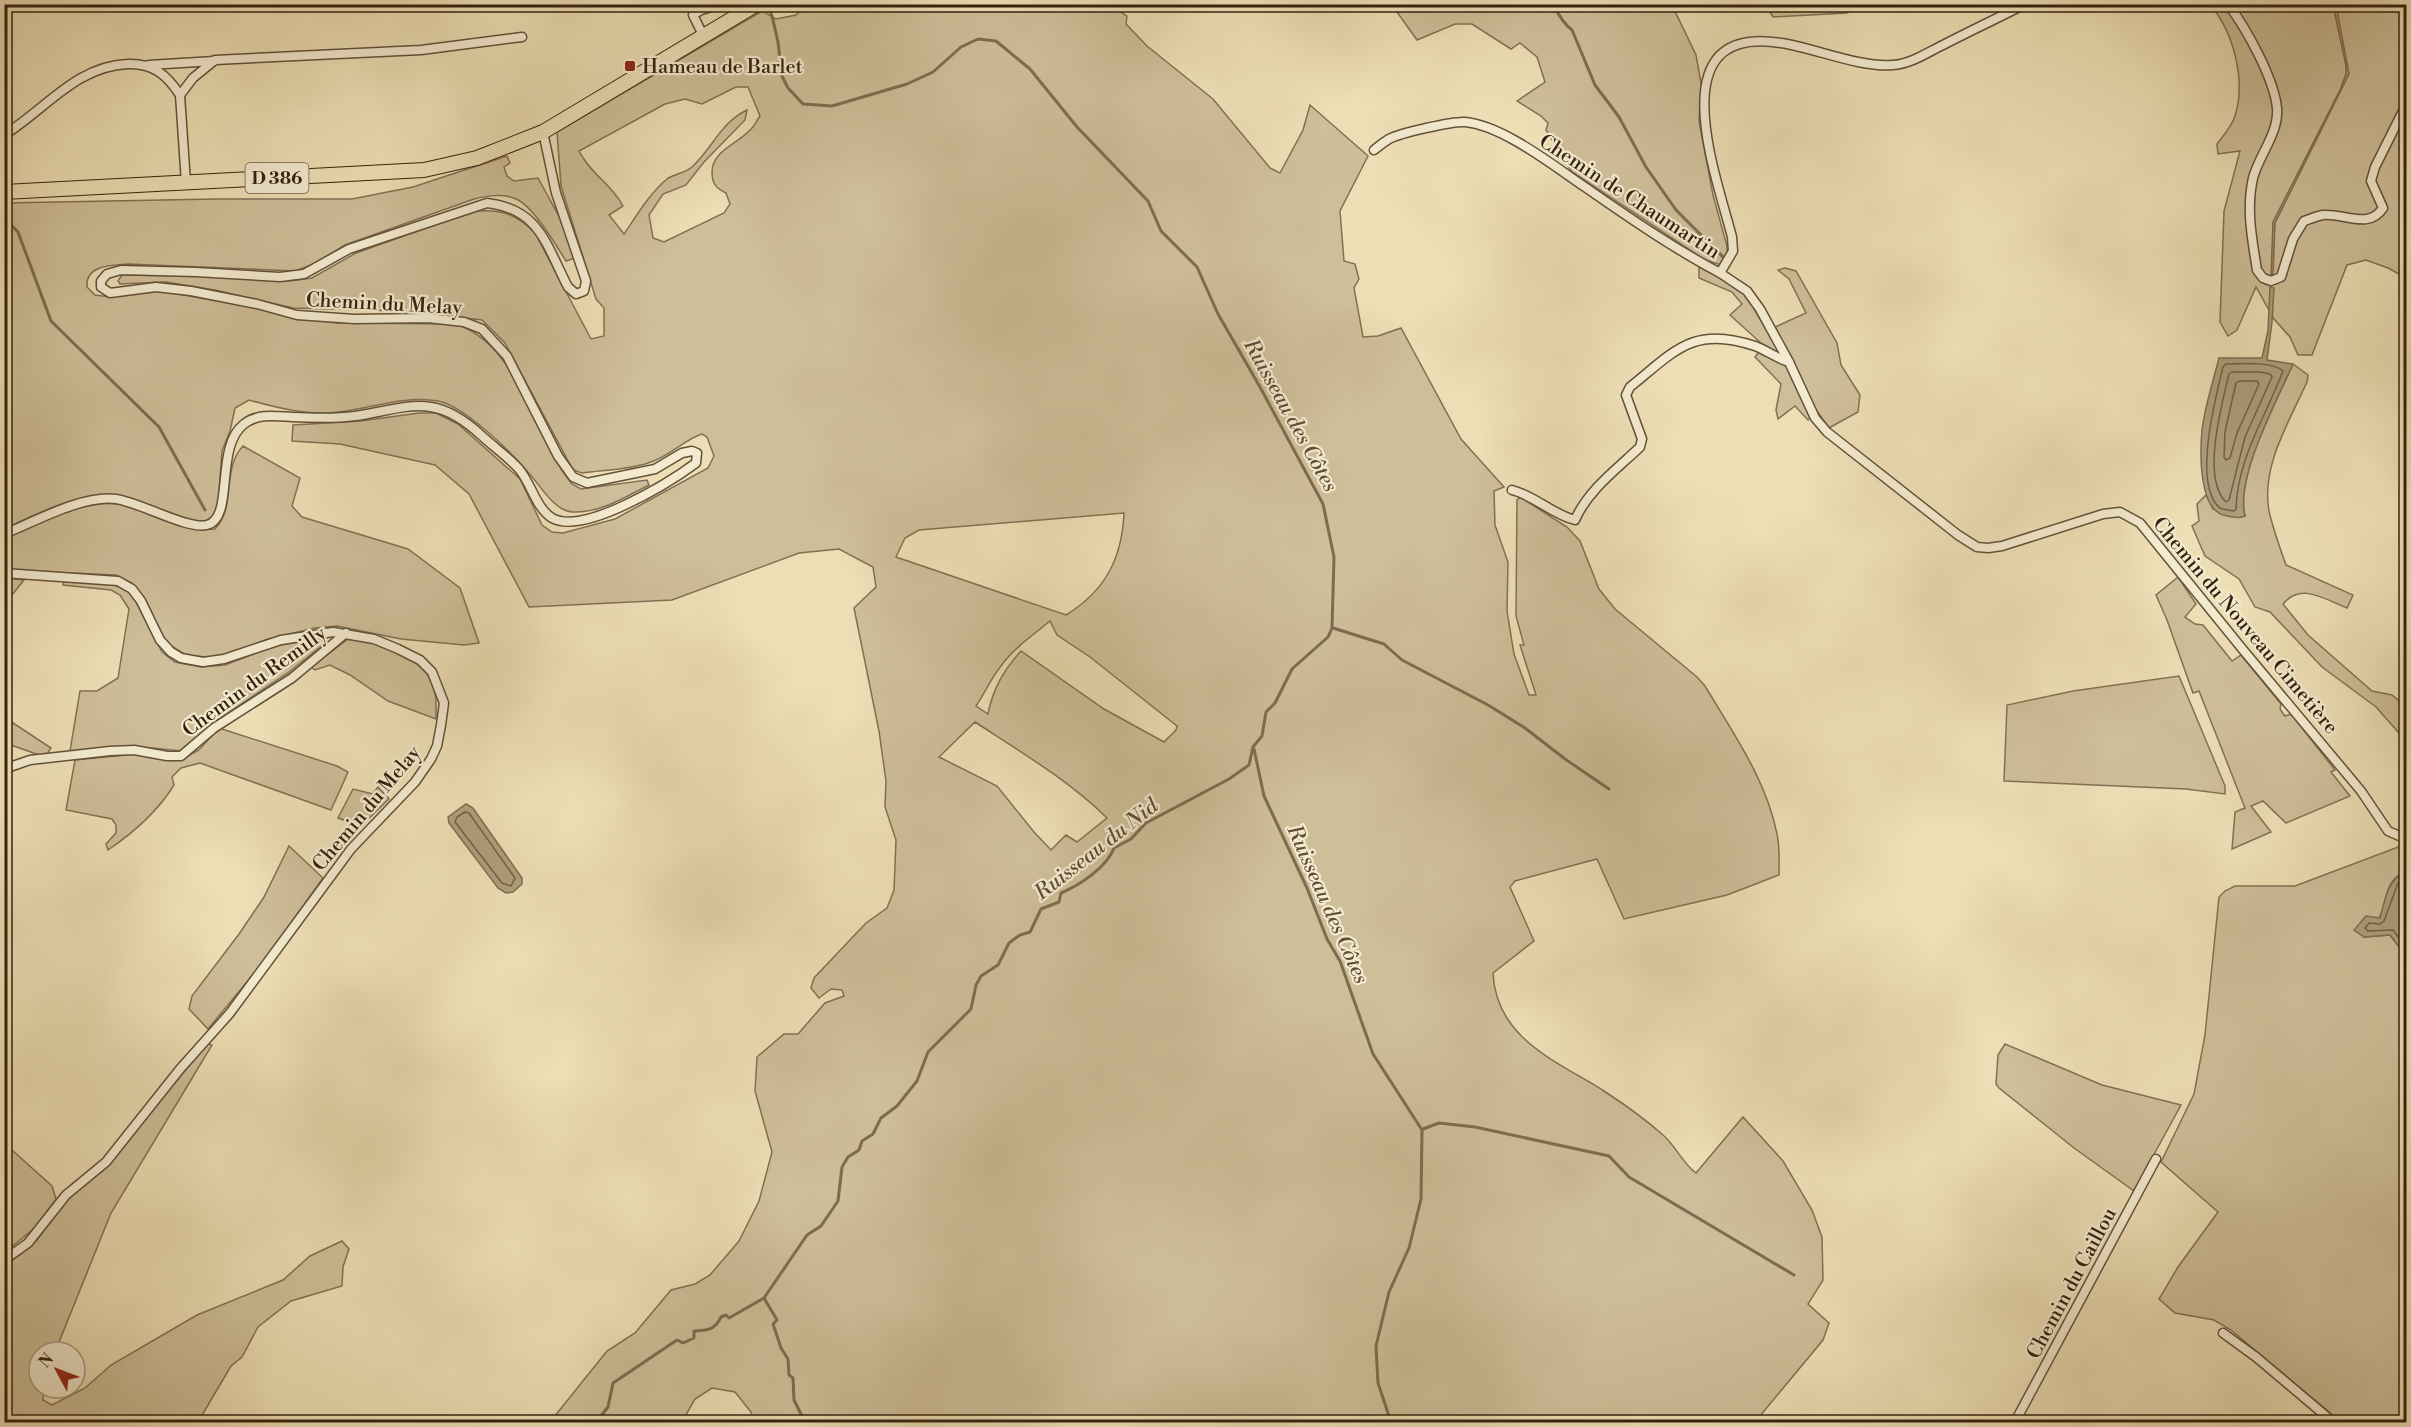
<svg xmlns="http://www.w3.org/2000/svg" width="2411" height="1427" viewBox="0 0 2411 1427" font-family="'Libre Bodoni',serif">
<rect width="100%" height="100%" fill="#eddeb5"/>
<filter id="stains"><feTurbulence type="fractalNoise" baseFrequency=".00333" numOctaves="4"/><feColorMatrix values="0 0 0 0 .2 0 0 0 0 .09 0 0 0 0 .02 0 0 0 .5 -.17"/></filter>
<radialGradient id="worn" r=".72"><stop offset=".6" stop-color="#630" stop-opacity="0"/><stop offset="1" stop-color="#630" stop-opacity=".3"/></radialGradient>
<g fill="#cebe99" stroke="#827054" stroke-width="1.5" fill-rule="evenodd">
<path d="M 806,5 L 1110,5 L 1127,16 L 1126,24 L 1147,46 L 1213,99 L 1270,168 L 1280,173 L 1303,130 L 1310,105 L 1368,156 L 1340,211 L 1344,261 L 1355,264 L 1359,279 L 1354,288 L 1363,337 L 1378,336 L 1401,328 L 1461,439 L 1504,487 L 1494,491 L 1495,525 L 1508,562 L 1507,611 L 1514,654 L 1529,695 L 1536,695 L 1520,645 L 1524,645 L 1516,616 L 1517,500 L 1520,497 L 1567,527 L 1580,541 L 1599,589 L 1615,609 L 1697,677 L 1705,686 C 1733,733 1766,779 1777,834 C 1780,847 1779,862 1779,875 L 1727,895 L 1624,919 L 1597,859 L 1515,881 L 1510,887 L 1534,941 L 1493,973 C 1496,1039 1557,1061 1604,1091 C 1624,1104 1645,1119 1663,1135 C 1676,1146 1682,1163 1696,1173 L 1743,1117 L 1783,1161 L 1812,1210 L 1822,1237 L 1823,1280 L 1808,1304 L 1829,1323 L 1823,1340 L 1755,1422 L 754,1422 L 751,1412 L 735,1392 L 712,1388 L 695,1399 L 682,1422 L 550,1422 L 607,1351 L 635,1333 L 671,1290 L 695,1284 L 710,1275 L 739,1241 L 759,1201 L 772,1152 L 755,1091 L 757,1057 L 784,1034 L 798,1034 L 825,1003 L 844,996 L 842,990 L 831,989 L 819,998 L 811,988 L 814,978 L 866,923 L 887,908 L 894,890 L 896,840 L 885,807 L 886,781 L 879,731 L 854,608 L 876,587 L 873,567 L 839,549 L 799,553 L 672,600 L 529,607 L 469,494 L 435,465 L 340,444 L 292,441 L 293,425 L 361,421 L 419,413 L 436,413 L 458,424 L 520,479 L 542,525 L 552,532 L 563,533 L 615,519 L 708,468 L 714,456 L 707,437 L 702,434 C 685,439 669,457 648,463 C 628,470 603,470 582,473 L 573,470 L 505,343 L 482,320 L 404,311 L 293,308 L 215,290 L 166,282 L 120,284 L 118,281 L 122,275 L 202,276 L 289,281 L 312,278 L 356,253 L 471,212 C 498,208 516,213 535,233 L 591,339 L 604,336 L 604,308 L 596,299 L 561,186 L 557,132 L 762,11 L 776,19 L 796,15 ZM 736,87 L 748,87 L 760,116 C 757,120 755,125 752,128 C 740,143 712,150 712,172 C 712,184 716,188 726,193 L 730,204 L 724,213 L 664,242 L 653,238 L 649,215 L 663,194 L 686,185 L 704,162 L 745,120 L 747,110 C 721,122 712,149 692,167 C 685,173 674,174 667,179 C 649,194 637,215 624,234 L 609,215 L 623,206 C 611,183 592,176 579,151 L 665,104 L 685,99 L 702,104 ZM 1124,513 C 1122,559 1105,591 1066,615 L 896,557 L 905,538 L 919,530 ZM 1050,621 L 1057,635 L 1090,657 L 1177,726 L 1176,730 L 1164,742 L 1104,709 L 1021,651 C 1004,670 993,688 988,714 L 976,706 C 985,693 991,678 1001,666 C 1014,648 1033,635 1050,621 ZM 975,722 C 1021,752 1068,780 1107,818 L 1077,842 L 1066,835 L 1051,850 L 1034,832 L 997,786 L 939,757 Z"/>
<path d="M 1392,5 L 1677,5 L 1673,7 L 1696,55 L 1701,83 L 1699,121 L 1713,195 L 1727,246 L 1727,257 L 1721,265 L 1705,260 L 1571,171 L 1546,130 L 1548,123 L 1541,116 L 1517,101 L 1545,82 L 1537,57 L 1520,43 L 1511,49 L 1472,24 L 1455,24 L 1417,40 Z"/>
<path d="M 1784,5 L 1784,4 L 1860,5 L 1847,13 L 1773,17 L 1768,9 Z"/>
<path d="M 2210,5 L 2406,5 L 2406,278 L 2388,268 L 2366,260 L 2347,265 L 2312,355 L 2298,355 L 2290,337 L 2274,319 L 2256,287 L 2237,330 L 2228,336 L 2220,322 L 2224,211 L 2240,151 L 2218,154 L 2217,144 C 2223,136 2232,126 2235,116 C 2246,81 2234,32 2210,5 Z"/>
<path d="M 507,156 L 510,163 L 504,167 L 507,176 L 514,181 L 538,178 L 567,231 L 575,258 L 566,261 C 556,245 533,206 516,199 C 503,193 487,196 474,199 L 345,245 L 314,264 L 295,271 L 128,264 C 112,265 85,265 87,287 L 95,295 L 111,297 L 155,290 L 252,307 L 291,317 L 336,323 L 456,324 C 521,346 532,436 572,484 L 581,489 L 647,480 L 649,485 C 625,497 601,513 573,512 C 554,512 539,483 527,471 C 509,450 464,406 438,401 C 406,395 371,408 339,412 C 309,416 278,408 249,400 L 235,408 L 230,431 L 222,451 L 218,506 C 215,516 211,519 202,523 C 173,516 147,501 118,496 C 84,490 35,514 5,529 L 4,203 L 215,199 L 352,199 L 413,187 Z"/>
<path d="M 1699,267 L 1713,273 L 1746,295 L 1781,355 L 1763,345 L 1730,315 L 1742,304 L 1732,292 L 1699,278 Z"/>
<path d="M 1785,268 L 1796,271 L 1837,343 L 1841,365 L 1860,395 L 1858,412 L 1829,428 L 1812,404 L 1775,327 L 1806,313 L 1789,279 L 1778,270 Z"/>
<path d="M 1759,352 L 1786,366 L 1810,418 L 1808,420 L 1795,406 L 1778,419 L 1776,410 L 1781,384 L 1755,357 Z"/>
<path d="M 2293,364 L 2308,375 L 2307,382 C 2289,422 2261,466 2269,511 C 2273,529 2280,548 2286,565 L 2353,595 L 2347,608 C 2324,599 2301,582 2283,604 L 2308,635 L 2372,691 L 2392,695 L 2403,704 L 2406,709 L 2406,741 L 2376,707 L 2322,667 L 2270,612 L 2255,607 L 2239,579 L 2205,556 L 2192,526 L 2199,521 L 2197,504 L 2206,495 L 2213,509 L 2245,516 C 2235,477 2277,400 2293,364 Z"/>
<path d="M 243,446 L 300,478 L 292,506 L 302,517 L 408,549 L 460,588 L 479,643 L 464,645 L 401,639 L 337,626 L 315,628 L 268,639 L 217,658 L 186,655 L 168,644 L 156,627 L 144,597 L 132,583 L 116,575 L 5,570 L 4,538 C 38,524 82,500 118,504 C 151,509 180,532 215,529 C 237,506 221,469 243,446 Z"/>
<path d="M 2178,577 L 2196,604 L 2185,617 L 2195,624 L 2203,625 L 2232,661 L 2241,655 L 2281,704 L 2280,709 L 2285,716 L 2291,714 L 2335,770 L 2331,772 L 2350,796 L 2286,823 L 2263,801 L 2251,806 L 2271,832 L 2232,849 L 2235,812 L 2245,808 L 2199,691 L 2193,693 L 2167,620 L 2156,595 Z"/>
<path d="M 5,578 L 24,580 L 11,596 L 5,637 Z"/>
<path d="M 64,581 L 112,584 L 128,591 L 136,602 L 162,652 L 175,662 L 201,667 L 225,665 L 271,647 L 320,637 L 324,644 L 289,672 L 213,723 L 182,751 L 132,746 L 70,751 L 80,691 L 97,691 L 118,678 L 129,609 L 120,595 L 111,590 L 63,585 Z"/>
<path d="M 348,639 C 376,642 418,654 432,682 C 437,694 436,706 436,719 L 388,701 L 350,675 L 330,665 L 315,670 L 311,667 Z"/>
<path d="M 2179,676 L 2225,786 L 2225,794 L 2186,789 L 2004,781 L 2007,705 L 2073,691 Z"/>
<path d="M 4,717 L 51,748 L 45,757 L 5,743 Z"/>
<path d="M 219,728 L 337,766 L 348,772 L 331,810 L 200,763 L 181,768 L 172,777 L 174,785 C 158,811 133,833 108,850 L 106,844 L 116,833 L 116,825 L 112,819 L 66,810 L 75,760 L 137,754 L 181,760 L 199,750 Z"/>
<path d="M 378,787 L 389,799 L 361,826 L 338,818 L 353,789 L 373,794 Z"/>
<path d="M 2406,844 L 2406,870 C 2380,886 2391,897 2379,918 C 2376,925 2369,931 2364,937 L 2390,935 L 2403,952 L 2406,954 L 2406,1422 L 2341,1422 L 2231,1330 L 2214,1320 L 2175,1313 L 2159,1299 L 2178,1267 L 2218,1212 L 2161,1162 L 2194,1094 L 2205,1035 L 2219,897 L 2225,891 L 2235,886 L 2295,886 Z"/>
<path d="M 289,846 L 323,878 L 261,965 L 208,1029 L 189,1009 L 192,996 L 239,934 L 264,897 Z"/>
<path d="M 207,1044 L 212,1045 L 111,1213 L 55,1352 L 39,1352 L 39,1388 L 44,1388 L 43,1400 L 52,1405 L 85,1388 L 111,1365 L 197,1315 L 283,1280 L 310,1256 L 342,1241 L 349,1249 L 343,1267 L 342,1286 L 291,1301 L 258,1327 L 242,1357 L 231,1366 L 198,1422 L 5,1422 L 5,1265 L 21,1254 L 37,1240 L 70,1196 L 111,1160 Z"/>
<path d="M 2005,1044 L 2102,1085 L 2181,1105 L 2134,1191 L 2074,1148 L 1999,1088 L 1996,1084 L 1998,1055 Z"/>
<path d="M 4,1143 L 52,1186 L 56,1199 L 36,1227 L 5,1252 Z"/>
</g>
<g fill="#ae9e7c" stroke="#7e6c50" stroke-width="1.5">
<path d="M 2333,5 L 2336,5 L 2349,74 L 2275,223 L 2273,276 L 2271,275 L 2273,222 L 2340,90 L 2346,74 L 2346,66 Z"/>
<path d="M 2270,287 L 2274,288 L 2272,322 L 2267,360 L 2293,364 C 2277,400 2235,478 2245,516 C 2239,519 2234,517 2227,516 C 2198,512 2200,452 2202,430 C 2205,406 2213,382 2219,358 L 2262,358 L 2268,331 Z"/>
<path d="M 466,804 L 473,808 L 522,878 L 522,884 L 513,892 L 506,893 L 498,888 L 449,823 L 448,817 Z"/>
<path d="M 2406,870 L 2406,954 L 2403,952 L 2390,935 L 2364,937 L 2354,930 L 2366,916 L 2380,918 C 2386,896 2387,882 2406,870 Z"/>
</g>
<g fill="none" stroke-linecap="round" stroke-linejoin="round">
<g stroke="#726045" stroke-width="1.5">
<path d="M 2226,364 C 2241,364 2272,361 2283,371 C 2266,416 2237,459 2236,509 L 2234,511 C 2229,510 2224,510 2220,508 C 2192,485 2216,396 2223,367 Z"/>
<path d="M 2232,372 L 2260,372 L 2270,374 L 2272,377 L 2245,437 L 2229,500 L 2226,502 C 2201,478 2222,404 2229,374 Z"/>
<path d="M 2239,381 L 2257,381 L 2259,384 L 2237,433 L 2230,458 L 2226,460 L 2224,457 L 2225,432 L 2236,383 Z"/>
<path d="M 465,812 L 469,813 L 515,878 L 511,886 L 502,883 L 455,822 L 457,817 Z"/>
<path d="M 2406,877 L 2398,883 L 2384,921 L 2380,924 L 2369,923 L 2365,928 L 2368,931 L 2393,930 L 2406,947"/>
</g>
<g stroke="#7e6c50" stroke-width="3">
<path d="M 1553,4 C 1557,12 1565,25 1572,30 L 1595,85 L 1619,117 L 1646,167 L 1676,210 L 1724,258"/>
<path d="M 4,218 L 18,232 L 51,321 L 159,427 L 205,510"/>
<path d="M 1333,628 L 1384,644 L 1402,660 L 1488,705 L 1525,728 L 1565,759 L 1609,789"/>
<path d="M 1254,749 L 1264,796 L 1307,888 L 1327,939 L 1340,961 L 1373,1054 L 1422,1130 L 1421,1199 L 1409,1248 L 1389,1292 L 1376,1346 L 1378,1383 L 1391,1422"/>
<path d="M 1423,1129 L 1439,1123 L 1475,1127 L 1609,1156 L 1629,1177 L 1794,1275"/>
<path d="M 764,1298 L 777,1320 L 773,1324 L 781,1348 L 788,1359 L 789,1375 L 793,1378 L 794,1400 L 805,1422"/>
<path d="M 596,1422 L 608,1407 L 613,1383 L 677,1340 L 683,1343 L 694,1338 L 694,1331 C 708,1330 715,1330 721,1317 L 726,1315 L 729,1318 L 764,1298 L 807,1235 L 821,1226 L 838,1201 L 842,1167 L 848,1157 L 859,1150 L 862,1141 L 873,1134 L 881,1118 L 897,1106 L 917,1081 L 928,1052 L 971,1009 L 976,985 L 981,976 L 998,965 L 1009,943 L 1020,935 L 1030,932 L 1041,909 L 1059,902 L 1061,893 C 1080,885 1107,867 1114,848 L 1131,839 L 1146,823 L 1229,779 L 1249,765 L 1253,747 L 1262,736 L 1266,712 L 1275,703 L 1292,669 L 1328,637 L 1332,628 L 1334,557 L 1323,504 L 1260,387 L 1218,314 L 1197,267 L 1161,231 L 1148,201 L 1077,127 L 1030,69 L 996,41 L 978,39 L 961,47 L 933,72 L 907,84 L 832,106 L 803,104 L 788,88 L 782,76 L 778,42 L 772,16 L 767,4"/>
</g>
<defs>
<g id="street">
<path d="M 2228,4 C 2246,28 2274,78 2277,108 C 2279,133 2259,155 2253,178 C 2246,209 2252,239 2257,270 L 2263,278 L 2271,281 L 2281,277 L 2293,239 L 2304,221 C 2310,219 2317,216 2323,215 C 2344,213 2369,230 2383,208 L 2371,181 L 2375,167 L 2406,105"/>
<path d="M 704,37 L 693,15 L 701,10 L 723,4"/>
<path d="M 149,65 L 214,61"/>
<path d="M 4,135 C 46,109 76,66 128,64 C 153,63 167,75 180,95"/>
<path d="M 1374,150 C 1379,146 1384,142 1389,139 C 1400,133 1453,121 1465,122 C 1502,125 1554,166 1585,187 C 1628,217 1673,248 1720,273 L 1733,251 L 1732,237 C 1716,174 1658,23 1781,43 C 1815,48 1860,68 1893,65 C 1911,64 1928,52 1943,45 C 1970,31 1998,18 2025,4"/>
<path d="M 186,183 L 180,95 L 193,78 L 215,60 L 421,50 L 522,37"/>
<path d="M 1720,273 L 1747,291 L 1760,309 L 1789,362 L 1815,418 L 1827,432 L 1958,535 L 1977,547 L 1988,548 L 2002,546 L 2103,514 L 2120,512 L 2140,523 L 2244,651 L 2361,791 L 2388,831 L 2404,838 L 2406,838"/>
<path d="M 1512,490 C 1535,496 1552,514 1575,520 C 1588,490 1617,469 1640,447 L 1642,439 L 1626,395 L 1630,387 C 1675,351 1693,325 1755,346 C 1766,350 1776,358 1789,362"/>
<path d="M 4,534 C 36,521 82,495 116,499 C 139,502 188,530 207,525 C 235,518 214,447 244,424 C 258,413 275,416 292,417 C 313,418 334,419 355,416 C 380,413 406,403 431,407 C 451,410 468,423 482,436 C 494,447 508,457 519,469 C 531,483 536,508 552,518 C 584,536 670,482 696,463 L 697,453 L 692,451 L 682,453 L 655,469 L 587,483 L 573,477 L 558,456 L 507,356 L 482,329 L 464,322 L 428,318 L 354,319 L 297,315 L 257,304 L 191,291 L 156,287 L 110,293 L 101,287 L 101,281 L 107,274 L 121,270 L 196,272 L 280,277 L 304,274 L 349,249 L 487,203 C 540,209 546,245 568,287 L 576,294 L 584,291 L 586,281 L 556,193 L 543,132"/>
<path d="M 4,573 L 118,581 L 132,589 L 141,601 L 160,640 L 171,652 L 181,658 L 203,662 L 224,659 L 281,640 L 333,632 L 374,639 L 398,649 L 420,660 L 432,672 L 444,703 L 441,725 L 437,746 L 431,759 L 415,782 L 351,849 L 230,1013 L 180,1069 L 106,1162 L 66,1195 L 28,1243 L 4,1260"/>
<path d="M 4,769 L 30,760 L 110,751 L 134,750 L 167,756 L 181,756 L 214,728 L 292,678 L 346,633"/>
<path d="M 2223,1333 L 2256,1357 L 2333,1422"/>
<path d="M 2018,1422 L 2016,1420 L 2156,1159"/>
</g>
<path id="primary" d="M 4,192 L 424,170 L 477,158 L 543,132 L 757,4"/>
</defs>
<use href="#street" stroke="#635138" stroke-width="11"/>
<use href="#primary" stroke="#35220e" stroke-width="16"/>
<use href="#street" stroke="#f3eacf" stroke-width="8"/>
<use href="#primary" stroke="#eddeb5" stroke-width="14"/>
</g>
<rect fill="#8f2418" stroke="#f3eacf" stroke-width="2" x="624" y="60" width="12" height="12" rx="3"/>
<g text-anchor="middle" stroke-width="4.5" stroke-linejoin="round" paint-order="stroke">
<rect fill="#f3eacf" stroke="#6e5e48" stroke-width="1.5" x="245.5" y="163" width="63" height="30" rx="4.5"/>
<g font-size="18" font-weight="bold" fill="#35220e">
<text x="277" y="184">D 386</text>
</g>
<g font-size="20" fill="#35220e" stroke="#f3eacf" text-anchor="start">
<text x="642" y="73">Hameau de Barlet</text>
</g>
<g font-size="20" fill="#35220e" stroke="#f3eacf">
<text transform="translate(1630 196) rotate(33)" y="7">Chemin de Chaumartin</text>
<text transform="translate(384 303) rotate(3)" y="7">Chemin du Melay</text>
<text transform="translate(2246 625) rotate(50)" y="7">Chemin du Nouveau Cimetière</text>
<text transform="translate(254 681) rotate(-36)" y="7">Chemin du Remilly</text>
<text transform="translate(366 808) rotate(-50)" y="7">Chemin du Melay</text>
<text transform="translate(2071 1283) rotate(-62)" y="7">Chemin du Caillou</text>
</g>
<g font-size="21" font-style="italic" fill="#5f4d34" stroke="#f3eacf">
<text transform="translate(1291 415) rotate(61)" y="7">Ruisseau des Côtes</text>
<text transform="translate(1096 849) rotate(-38)" y="7">Ruisseau du Nid</text>
<text transform="translate(1328 904) rotate(66)" y="7">Ruisseau des Côtes</text>
</g>
</g>
<rect width="2411" height="1427" fill="none" stroke="#eddeb5" stroke-width="24"/>
<rect x="6" y="6" width="2399" height="1415" fill="none" stroke="#35220e" stroke-width="3"/>
<rect x="12" y="12" width="2387" height="1403" fill="none" stroke="#35220e" stroke-width="1.5"/>
<g transform="translate(57 1370) rotate(311)"><circle r="28" fill="#f3eacf" stroke="#a79a82" stroke-width="1.5"/>
<path d="M0-4.5L10 22L0 15L-10 22Z" fill="#8f2418"/>
<text y="-9" font-size="16" font-weight="bold" text-anchor="middle" fill="#35220e">N</text>
</g>
<rect width="100%" height="100%" filter="url(#stains)"/>
<rect width="100%" height="100%" fill="url(#worn)"/>
</svg>
